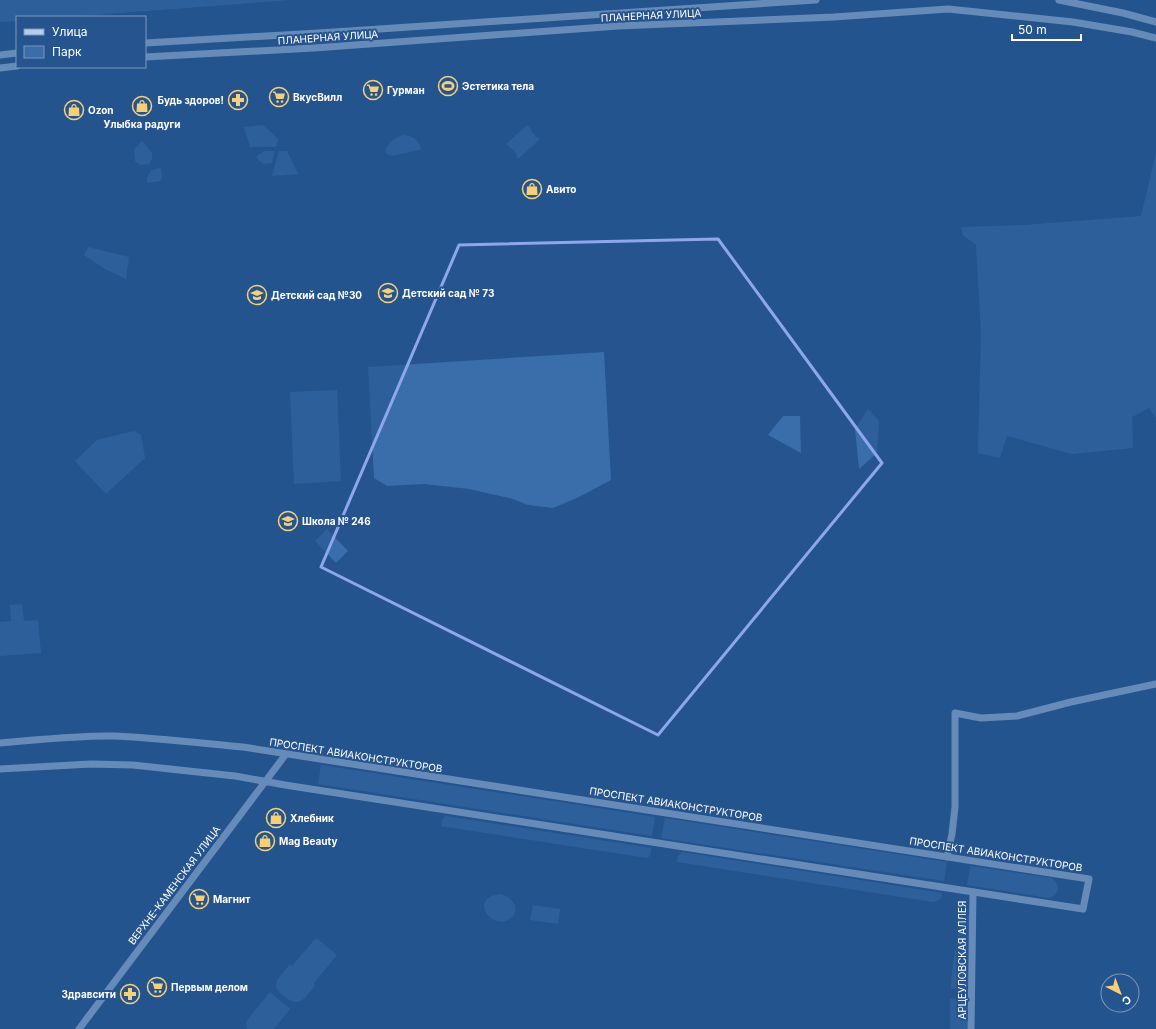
<svg xmlns="http://www.w3.org/2000/svg" width="1156" height="1029" viewBox="0 0 1156 1029" font-family="Inter,sans-serif">
<rect width="100%" height="100%" fill="#25548e"/>
<g fill="#396eab">
<path d="M 0,0 L 291,0 L 68,17 L 17,17 L 17,21 L 0,22 Z"/>
<path d="M 263,125 L 278,139 L 276,147 L 250,147 L 244,127 Z"/>
<path d="M 527,125 L 532,130 L 531,131 L 537,138 L 538,137 L 540,139 L 518,159 L 516,156 L 517,154 L 506,144 Z"/>
<path d="M 404,135 C 412,136 419,140 421,149 L 419,150 L 392,156 L 387,154 L 385,150 C 390,142 395,137 404,135 Z"/>
<path d="M 142,141 L 152,153 L 152,159 L 149,164 L 141,165 L 135,161 L 134,149 Z"/>
<path d="M 264,151 L 275,151 L 272,163 L 263,164 L 256,157 Z"/>
<path d="M 279,151 L 287,151 L 298,174 L 272,176 Z"/>
<path d="M 1156,153 L 1156,418 L 1149,408 L 1132,417 L 1133,448 L 1072,454 L 1007,436 L 1000,458 L 978,453 L 981,333 L 976,245 L 963,235 L 961,227 L 1024,225 L 1141,216 Z"/>
<path d="M 161,168 L 162,178 L 160,181 L 147,183 C 147,172 151,169 161,168 Z"/>
<path d="M 88,247 L 129,257 L 126,279 L 105,269 L 84,255 Z"/>
<path d="M 604,352 L 611,480 L 579,497 L 553,508 L 528,505 L 513,499 L 469,489 L 424,484 L 387,486 L 374,478 L 368,367 Z"/>
<path d="M 337,390 L 341,481 L 294,484 L 290,392 Z"/>
<path d="M 868,409 L 879,421 L 877,453 L 859,469 L 855,429 Z"/>
<path d="M 783,416 L 800,416 L 801,453 L 768,435 Z"/>
<path d="M 134,431 L 141,435 L 145,458 L 106,494 L 75,461 L 97,440 Z"/>
<path d="M 327,529 L 348,551 L 336,563 L 315,541 Z"/>
<path d="M 22,604 L 24,621 L 38,620 L 41,653 L 0,656 L 0,622 L 11,621 L 10,605 Z"/>
<path d="M 321,765 L 655,817 L 652,836 L 318,784 Z"/>
<path d="M 445,816 L 651,848 L 650,856 L 647,858 L 441,826 L 442,820 Z"/>
<path d="M 665,818 L 947,862 L 944,881 L 661,838 Z"/>
<path d="M 682,852 L 942,893 C 942,899 939,901 933,902 L 677,862 L 678,856 Z"/>
<path d="M 970,866 L 1052,878 C 1061,885 1059,895 1049,898 L 967,885 Z"/>
<path d="M 500,894 C 510,896 521,907 512,917 C 496,934 465,899 500,894 Z"/>
<path d="M 533,905 L 560,909 L 558,924 L 530,920 Z"/>
<path d="M 959,914 L 969,915 L 968,983 L 964,988 L 951,989 C 951,964 959,939 959,914 Z"/>
<path d="M 316,938 L 337,955 L 314,983 L 315,985 C 306,997 300,1009 285,997 C 281,994 278,991 276,987 L 277,980 L 290,964 L 292,966 Z"/>
<path d="M 270,992 L 290,1009 L 274,1029 L 247,1029 L 246,1024 L 248,1019 Z"/>
<path d="M 950,999 C 958,999 964,998 968,1005 L 967,1029 L 950,1029 Z"/>
</g>
<g fill="none" stroke-linecap="round" stroke-linejoin="round">
<g stroke="#b5ceeb" stroke-width="7">
<path d="M 1059,0 L 1123,13 L 1156,22"/>
<path d="M 145,43 L 335,32 L 816,0"/>
<path d="M 0,55 L 17,53"/>
<path d="M 145,57 L 314,48 L 618,26 L 834,17 L 948,9 L 1073,22 L 1132,32 L 1156,38"/>
<path d="M 0,68 L 17,66"/>
<path d="M 0,743 C 38,740 77,735 115,736 C 158,738 200,743 243,747 L 1089,879 L 1083,909 L 285,785 L 235,776 L 133,765 L 91,764 L 0,769"/>
<path d="M 947,857 L 952,834 L 955,807 L 955,713 L 981,718 L 1017,716 L 1071,702 L 1156,684"/>
<path d="M 79,1029 L 286,754"/>
<path d="M 971,1029 L 973,892"/>
</g>
</g>
<path d="M0 0H1156V1029H0ZM 718,239 L 882,463 L 658,735 L 321,567 L 459,245 Z" fill="#25548e" fill-opacity=".55" fill-rule="evenodd"/>
<path fill="none" stroke="#8ea6ec" stroke-width="3" stroke-linejoin="round" d="M 718,239 L 882,463 L 658,735 L 321,567 L 459,245 Z"/>
<defs>
<symbol id="stadium-ring" viewBox="-11 -11 22 22"><circle r="9.5" fill="#25548e" stroke="#f5d079" stroke-width="1.5"/><path d="M0-5a6.5 5 0 1 0 0 10a6.5 5 0 1 0 0-10ZM-3.5-1.8h7v3.6h-7Z" fill="#f5d079"/></symbol>
<symbol id="supermarket-ring" viewBox="-11 -11 22 22"><circle r="9.5" fill="#25548e" stroke="#f5d079" stroke-width="1.5"/><path d="M-6-5.5h2.5l.6 2H6L4.5 2H-2.5L-4.4-4H-6ZM-1.5 3.2a1.3 1.3 0 1 0 .1 0ZM3 3.2a1.3 1.3 0 1 0 .1 0Z" fill="#f5d079"/></symbol>
<symbol id="pharmacy-ring" viewBox="-11 -11 22 22"><circle r="9.5" fill="#25548e" stroke="#f5d079" stroke-width="1.5"/><path d="M-2-6h4v4h4v4h-4v4h-4v-4h-4v-4h4Z" fill="#f5d079"/></symbol>
<symbol id="shop-ring" viewBox="-11 -11 22 22"><circle r="9.5" fill="#25548e" stroke="#f5d079" stroke-width="1.5"/><path d="M-5-2.5h2.3a2.7 3.5 0 0 1 5.4 0H5L5.5 6h-11ZM-1.5-2.5h3a1.5 2.3 0 0 0-3 0Z" fill="#f5d079"/></symbol>
<symbol id="school-ring" viewBox="-11 -11 22 22"><circle r="9.5" fill="#25548e" stroke="#f5d079" stroke-width="1.5"/><path d="M0-5L7-2L0 1L-7-2ZM-4 1L0 2.5L4 1V4Q0 6-4 4Z" fill="#f5d079"/></symbol>
</defs>
<g fill-rule="evenodd">
<use href="#stadium-ring" x="437" y="75" width="22" height="22"/>
<use href="#supermarket-ring" x="362" y="79" width="22" height="22"/>
<use href="#supermarket-ring" x="268" y="86" width="22" height="22"/>
<use href="#pharmacy-ring" x="227" y="89" width="22" height="22"/>
<use href="#shop-ring" x="131" y="95" width="22" height="22"/>
<use href="#shop-ring" x="63" y="99" width="22" height="22"/>
<use href="#shop-ring" x="521" y="178" width="22" height="22"/>
<use href="#school-ring" x="377" y="282" width="22" height="22"/>
<use href="#school-ring" x="246" y="284" width="22" height="22"/>
<use href="#school-ring" x="277" y="510" width="22" height="22"/>
<use href="#shop-ring" x="265" y="807" width="22" height="22"/>
<use href="#shop-ring" x="254" y="830" width="22" height="22"/>
<use href="#supermarket-ring" x="188" y="888" width="22" height="22"/>
<use href="#supermarket-ring" x="146" y="976" width="22" height="22"/>
<use href="#pharmacy-ring" x="119" y="983" width="22" height="22"/>
</g>
<g text-anchor="middle" stroke-width="4" stroke-linejoin="round" paint-order="stroke">
<g font-size="10" fill="#fff" stroke="#25548e">
<text transform="translate(651 15) rotate(-3)" y="4">ПЛАНЕРНАЯ УЛИЦА</text>
<text transform="translate(328 37) rotate(-4)" y="4">ПЛАНЕРНАЯ УЛИЦА</text>
<text transform="translate(356 755) rotate(9)" y="4">ПРОСПЕКТ АВИАКОНСТРУКТОРОВ</text>
<text transform="translate(676 804) rotate(9)" y="4">ПРОСПЕКТ АВИАКОНСТРУКТОРОВ</text>
<text transform="translate(996 854) rotate(9)" y="4">ПРОСПЕКТ АВИАКОНСТРУКТОРОВ</text>
<text transform="translate(174 885) rotate(-53)" y="4">ВЕРХНЕ-КАМЕНСКАЯ УЛИЦА</text>
<text transform="translate(962 960) rotate(-90)" y="4">АРЦЕУЛОВСКАЯ АЛЛЕЯ</text>
</g>
<g font-size="10" font-weight="bold" fill="#fff" stroke="#25548e" text-anchor="start">
<text x="462" y="90">Эстетика тела</text>
<text x="387" y="94">Гурман</text>
<text x="293" y="101">ВкусВилл</text>
<text x="224" y="104" text-anchor="end">Будь здоров!</text>
<text x="88" y="114">Ozon</text>
<text x="142" y="128" text-anchor="middle">Улыбка радуги</text>
<text x="546" y="193">Авито</text>
<text x="402" y="297">Детский сад № 73</text>
<text x="271" y="299">Детский сад №30</text>
<text x="302" y="525">Школа № 246</text>
<text x="290" y="822">Хлебник</text>
<text x="279" y="845">Mag Beauty</text>
<text x="213" y="903">Магнит</text>
<text x="171" y="991">Первым делом</text>
<text x="116" y="998" text-anchor="end">Здравсити</text>
</g>
</g>
<rect x="16" y="16" width="130" height="52" fill="#25548e" stroke="#7c98bb"/>
<rect x="24" y="29" width="20" height="6" fill="#b5ceeb" stroke="#7c98bb"/>
<text x="52" y="36" font-size="12" fill="#ffffff">Улица</text>
<rect x="24" y="46" width="20" height="12" fill="#396eab" stroke="#7c98bb"/>
<text x="52" y="56" font-size="12" fill="#ffffff">Парк</text>
<g transform="translate(1120 993) rotate(138)"><circle r="19" fill="#25548e" stroke="#7c98bb"/>
<path d="M0-3L7 15L0 10L-7 15Z" fill="#f5d079"/>
<text y="-6" font-size="11" font-weight="bold" text-anchor="middle" fill="#ffffff">С</text>
</g>
<path d="M1012 34v6h69v-6" fill="none" stroke="#ffffff" stroke-width="2"/>
<text x="1018" y="34" font-size="12" fill="#ffffff" stroke="#25548e" stroke-width="3" paint-order="stroke">50 m</text>
</svg>
